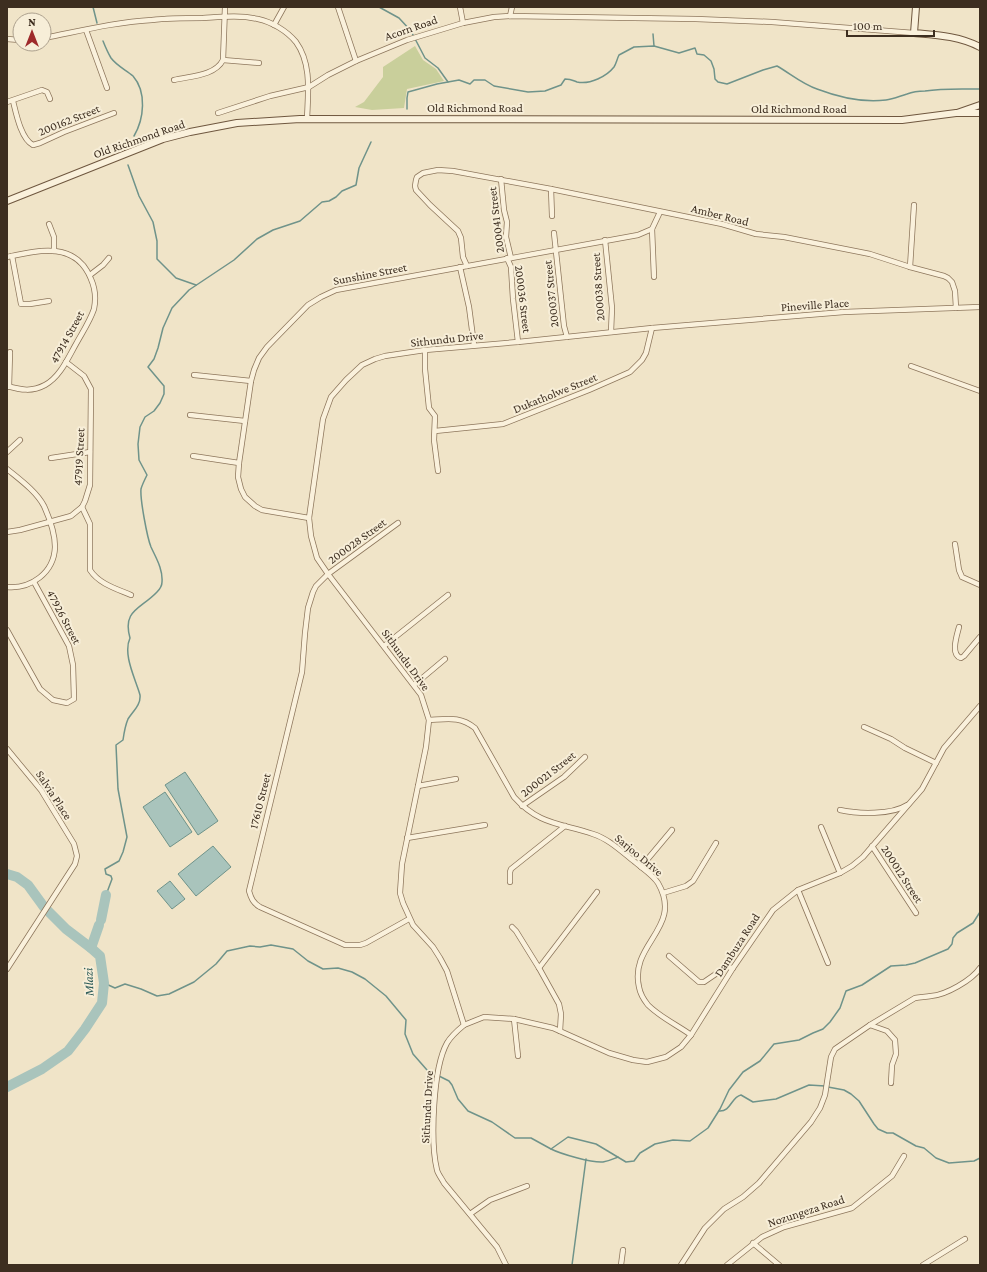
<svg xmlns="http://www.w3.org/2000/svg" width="987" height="1272" viewBox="0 0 987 1272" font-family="'Crimson Pro',serif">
<rect width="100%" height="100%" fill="#f0e4c8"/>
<path fill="#c9cf9b" d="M 415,46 L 423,60 L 436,69 L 444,81 L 407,89 L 404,108 L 372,110 L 355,107 L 364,102 L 383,77 L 383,67 Z"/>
<g fill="#a9c4bc" stroke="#6f938a">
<path d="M 185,772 L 218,821 L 198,835 L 165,785 Z"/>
<path d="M 165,792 L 192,832 L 170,847 L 143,807 Z"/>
<path d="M 213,846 L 231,867 L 196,896 L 178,874 Z"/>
<path d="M 170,881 L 185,899 L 172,909 L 157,891 Z"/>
</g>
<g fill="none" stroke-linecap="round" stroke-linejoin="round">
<g stroke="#6f938a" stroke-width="1.5">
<path d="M 93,7 L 97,23"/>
<path d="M 379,7 L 399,18 L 411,31 L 425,58 L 438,68 L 448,82"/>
<path d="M 653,34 L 654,46"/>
<path d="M 103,41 C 105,46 108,53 111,58 C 117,66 126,70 133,76 C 147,92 144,119 134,136"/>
<path d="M 407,109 L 407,98 L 408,92 L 437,84 L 459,80 L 470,84 L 474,80 L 485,80 L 494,86 L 528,92 L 545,91 L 561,85 L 565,79 C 571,79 572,80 577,82 C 590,85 607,76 614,67 C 616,64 617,59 619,55 L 634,47 L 654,46 L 679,53 L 695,48 L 697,54 L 704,55 L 711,61 L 714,69 L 715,79 L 718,82 L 727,84 L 763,70 L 777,66 C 791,74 802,84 817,89 C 838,97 863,103 886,100 C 893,99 900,96 907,94 C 912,92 919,91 925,91 C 943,88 961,89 980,89"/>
<path d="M 128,165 L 139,196 L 153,222 L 157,241 L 157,259 L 176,278 L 196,285"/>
<path d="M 106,895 L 112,879 L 111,876 L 106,874 L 105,869 L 119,861 L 123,852 L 127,837 L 118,789 L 116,745 L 123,740 C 124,733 125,726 128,719 C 133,711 141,705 140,695 C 139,691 137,686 136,683 C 131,669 124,651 130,638 C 122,610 141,609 157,592 C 159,590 162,586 162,582 C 163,569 156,558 151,547 C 147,537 140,499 141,489 C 142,485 145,479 147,475 L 139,460 L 138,444 L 140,427 L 145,417 L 154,411 L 160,403 L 164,394 L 164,386 L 148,367 L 154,359 L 158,348 L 163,328 L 172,308 L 189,290 L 234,260 L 257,239 L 273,230 L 300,221 L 322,202 L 329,201 L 336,197 L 342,191 L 356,185 L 359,168 L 371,142"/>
<path d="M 104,983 L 115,988 L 125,984 L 141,989 L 157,996 L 169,994 L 194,982 L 216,964 L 227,951 L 250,946 L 260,947 L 271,945 L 293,949 L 308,961 L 323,969 L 338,968 L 352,972 L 365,979 L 386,996 L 406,1020 L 405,1034 L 413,1054 L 427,1070 L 449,1081 L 452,1085 L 458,1099 L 468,1111 L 492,1122 L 515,1138 L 531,1138 L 551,1149 L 568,1137 L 596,1144 L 626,1162 L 634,1161 L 640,1153 L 655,1144 L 673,1140 L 690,1141 L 708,1128 L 720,1109 L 729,1090 L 743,1072 L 760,1061 L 774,1044 L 799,1040 L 813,1033 L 823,1029 L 830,1022 L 840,1008 L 846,991 L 862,985 L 891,966 L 906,965 L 915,963 L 948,949 L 952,944 L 953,938 L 957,933 L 973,923 L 980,912"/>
<path d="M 828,1087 L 844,1090 L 851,1094 L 859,1101 L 874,1124 L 878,1129 L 887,1133 L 893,1133 L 916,1146 L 924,1148 L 936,1158 L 949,1163 L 974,1161 L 980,1158"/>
<path d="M 719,1111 C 731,1112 731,1097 741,1095 L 753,1102 L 776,1099 L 809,1085 L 825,1086"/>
<path d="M 551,1149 C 561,1154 592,1163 603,1162 C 609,1161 613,1159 618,1157"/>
<path d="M 572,1265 L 586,1159"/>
</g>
<g stroke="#a9c4bc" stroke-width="10">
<path d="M 7,874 L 17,877 L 28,885 L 44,907 L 66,929 L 91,948 L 100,956 L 104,983 L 102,1003 L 85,1029 L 68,1051 L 42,1069 L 7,1087"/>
<path d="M 101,920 L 106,895"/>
<path d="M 91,948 L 99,925"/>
</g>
<defs>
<g id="street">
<path d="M 338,7 L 356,61"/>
<path d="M 460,7 L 463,23"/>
<path d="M 510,16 L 512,7"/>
<path d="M 274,25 L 284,7"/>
<path d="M 86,30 L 107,88"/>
<path d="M 44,38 C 80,31 115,22 152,20 C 169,18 186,18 203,18 C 221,17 240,15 258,19 C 272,22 287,31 296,42 C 312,64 308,93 307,119"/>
<path d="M 7,39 L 20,40"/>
<path d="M 223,60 L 259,63"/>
<path d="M 174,80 C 190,76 215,76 223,60 L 225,7"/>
<path d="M 13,101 C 16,113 21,139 33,145 L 40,143 L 64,132 L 114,113"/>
<path d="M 7,102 L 42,90 L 47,92 L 50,99"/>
<path d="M 218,113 L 270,96 L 309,87 L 328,75 L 356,61 L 407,40 L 463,23 L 494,17 L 510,16 L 696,19 L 772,22 L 914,33"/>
<path d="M 501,179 L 504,210 L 507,222 L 506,237 L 511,258"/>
<path d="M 551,189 L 552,216"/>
<path d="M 49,224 L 54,237 L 54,250"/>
<path d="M 652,229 L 654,277"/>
<path d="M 554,233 L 564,326 L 567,337"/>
<path d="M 605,240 L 612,308 L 611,332"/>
<path d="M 12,256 L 21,304 L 30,304 L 49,301"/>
<path d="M 7,257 C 39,250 76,241 91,279 C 95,288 96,299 94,309 C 90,321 82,333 76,344 C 68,358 60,377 45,385 C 32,392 21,390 7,386"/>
<path d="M 507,258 L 511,267 L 513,299 L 518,342"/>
<path d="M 467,266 L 463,257 L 461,238 L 458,231 L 430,205 L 416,190 L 415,186 L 416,180 L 417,177 L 423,173 L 438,170 L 453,171 L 551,189 L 722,224 L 756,234 L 784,237 L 870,254 L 910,267 L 944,276 L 948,278 L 952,282 L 955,291 L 956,308"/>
<path d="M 460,267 L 469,307 L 474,345"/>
<path d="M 910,267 L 914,205"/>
<path d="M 90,275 L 103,265 L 109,258"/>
<path d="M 425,350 L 425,369 L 429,408 L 435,416 L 434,440 L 438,471"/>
<path d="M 911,366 L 980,391"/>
<path d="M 194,375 L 251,381"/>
<path d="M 9,387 L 10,352"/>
<path d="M 190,415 L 245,421"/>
<path d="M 435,431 L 503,424 L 589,390 L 630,372 L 642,360 L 646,353 L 652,328"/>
<path d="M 7,452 L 20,440"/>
<path d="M 193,456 L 239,463"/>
<path d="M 51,458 L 90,452"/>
<path d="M 7,469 C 19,479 36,491 44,506 C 49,517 55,533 55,547 C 54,573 31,589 7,587"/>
<path d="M 82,507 L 90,524 L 90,570 C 99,584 117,589 131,595"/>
<path d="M 309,518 L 262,510 L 255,506 L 245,497 L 241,489 L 238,477 L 239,463 L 251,381 L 254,370 L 259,358 L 267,347 L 308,305 L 321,297 L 336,290 L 638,235 L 652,229 L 660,212"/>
<path d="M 398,523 L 328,574 L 316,586 L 313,592 L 308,608 L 305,633 L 302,672 L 249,891 C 251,898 253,903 260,907 L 345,945 L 360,945 L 366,943 L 409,919"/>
<path d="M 7,532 L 20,530 L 71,516 L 82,507 L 85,501 L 90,485 L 91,389 L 84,376 L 66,362"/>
<path d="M 955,544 L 959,570 L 962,577 L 980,585"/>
<path d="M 959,627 C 957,635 950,655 961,658 L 964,656 L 980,637"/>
<path d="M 7,630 L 40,689 L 53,700 L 67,703 L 74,699 L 73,665 L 69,646 L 34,582"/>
<path d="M 384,646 L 448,595"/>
<path d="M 414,685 L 445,659"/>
<path d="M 429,720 C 448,719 460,716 475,728 L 514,797 C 539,825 560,823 593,834 C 609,839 622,852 635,862 C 642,868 653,875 658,883 C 684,928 629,943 639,987 C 640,993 644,1000 648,1005 C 660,1017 677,1025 691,1035"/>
<path d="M 864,727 L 891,739 L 905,748 L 936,763"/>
<path d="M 7,749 L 41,790 L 74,844 L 77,856 L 75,864 L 7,969"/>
<path d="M 418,786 L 456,779"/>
<path d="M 522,806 L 564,777 L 585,757"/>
<path d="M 840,810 C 858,814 892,815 907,805"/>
<path d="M 821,827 L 840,873"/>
<path d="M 407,838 L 485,825"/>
<path d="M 872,846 L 916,913"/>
<path d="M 641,867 L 672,830"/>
<path d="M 510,882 L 510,872 L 511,869 L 565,826"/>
<path d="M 798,890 L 828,963"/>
<path d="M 663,893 L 686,886 L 693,881 L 716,843"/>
<path d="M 512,927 L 516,931 L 539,968 L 559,1004 L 561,1014 L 560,1031"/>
<path d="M 669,956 L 699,982 L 704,982 L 726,967 L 733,968"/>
<path d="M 539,968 L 597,892"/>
<path d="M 514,1019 L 518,1056"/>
<path d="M 464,1025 L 484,1017 L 514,1019 L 553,1028 L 609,1053 L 633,1060 L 647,1062 L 666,1057 L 681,1047 L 691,1035 L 733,968 L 773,910 L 798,890 L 840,873 L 852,866 L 863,857 L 922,789 L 944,748 L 980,706"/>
<path d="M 870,1025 L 887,1031 L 895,1040 L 896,1054 L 892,1065 L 891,1083"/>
<path d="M 470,1214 L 490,1200 L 527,1186"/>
<path d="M 753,1243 L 779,1265"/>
<path d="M 506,1265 L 497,1247 L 444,1183 C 442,1179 438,1174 437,1170 C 430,1141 433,1068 447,1043 C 451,1036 458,1030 464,1025 L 447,971 L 440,958 L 433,947 L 413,925 L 403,903 L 400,893 L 402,864 L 426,747 L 429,720 L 421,695 L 328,574 L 317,558 L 311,536 L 309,518 L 323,419 L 331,397 L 346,380 L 362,365 L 375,359 L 385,356 L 425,350 L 518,342 L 652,328 L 844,312 L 980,307"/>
<path d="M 621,1265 L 623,1250"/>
<path d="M 681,1265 L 705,1228 L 724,1209 L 743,1197 L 759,1183 L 811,1122 L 820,1108 L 825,1095 L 831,1057 L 835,1049 L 870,1025 L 915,998 C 921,997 926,997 931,996 C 946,995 972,980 980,968"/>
<path d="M 727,1265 L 762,1237 L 784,1227 L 852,1208 L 892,1176 L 904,1156"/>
<path d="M 923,1265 L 965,1239"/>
</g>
<g id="secondary">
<path d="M 916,7 L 914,33 C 937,35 959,36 980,47"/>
<path d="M 957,113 L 980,105"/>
<path d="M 7,201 L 163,139 L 190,132 L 237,123 L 300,119 L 902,120 L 956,113 L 980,113"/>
</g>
</defs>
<use href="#street" stroke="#8d765c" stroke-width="6"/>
<use href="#secondary" stroke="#6f573f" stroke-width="8"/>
<use href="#street" stroke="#faf1dc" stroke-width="4.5"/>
<use href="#secondary" stroke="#faf1dc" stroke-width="6"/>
</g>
<g text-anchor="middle" stroke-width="4" stroke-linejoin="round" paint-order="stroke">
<g font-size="12" fill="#3d2e20" stroke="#f7eed8">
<text transform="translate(411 28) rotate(-19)" y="4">Acorn Road</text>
<text x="475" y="112">Old Richmond Road</text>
<text x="799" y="113">Old Richmond Road</text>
<text transform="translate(69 120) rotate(-22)" y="4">200162 Street</text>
<text transform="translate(139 139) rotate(-19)" y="4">Old Richmond Road</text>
<text transform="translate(720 215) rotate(14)" y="4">Amber Road</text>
<text transform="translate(496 220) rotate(-97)" y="4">200041 Street</text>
<text transform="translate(370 274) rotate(-11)" y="4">Sunshine Street</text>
<text transform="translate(598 287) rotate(-94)" y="4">200038 Street</text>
<text transform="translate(551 294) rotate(-96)" y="4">200037 Street</text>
<text transform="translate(523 299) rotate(83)" y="4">200036 Street</text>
<text transform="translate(815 305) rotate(-4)" y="4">Pineville Place</text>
<text transform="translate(67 337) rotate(-61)" y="4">47914 Street</text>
<text transform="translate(447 339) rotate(-6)" y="4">Sithundu Drive</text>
<text transform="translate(555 393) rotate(-22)" y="4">Dukatholwe Street</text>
<text transform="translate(79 457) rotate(-87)" y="4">47919 Street</text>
<text transform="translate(357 541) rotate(-36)" y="4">200028 Street</text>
<text transform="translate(64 617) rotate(62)" y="4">47926 Street</text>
<text transform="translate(406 660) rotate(54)" y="4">Sithundu Drive</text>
<text transform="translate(548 774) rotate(-38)" y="4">200021 Street</text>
<text transform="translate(54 795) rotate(57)" y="4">Salvia Place</text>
<text transform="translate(260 801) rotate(-76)" y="4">17610 Street</text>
<text transform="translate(639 855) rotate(40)" y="4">Sarjoo Drive</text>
<text transform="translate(902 874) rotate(57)" y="4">200012 Street</text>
<text transform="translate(737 945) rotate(-57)" y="4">Dambuza Road</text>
<text transform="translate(427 1107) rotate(-87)" y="4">Sithundu Drive</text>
<text transform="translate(806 1211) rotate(-18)" y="4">Nozungeza Road</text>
</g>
<g font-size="13" font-style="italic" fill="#2f5d5a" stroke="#f7eed8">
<text transform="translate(88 982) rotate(-92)" y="5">Mlazi</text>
</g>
</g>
<rect width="987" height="1272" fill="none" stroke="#3d2e20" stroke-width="16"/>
<g transform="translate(32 32)"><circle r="19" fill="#f7eed8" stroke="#ada18e"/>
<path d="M0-3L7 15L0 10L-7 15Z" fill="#9e2a2b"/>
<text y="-6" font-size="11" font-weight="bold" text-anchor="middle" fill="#3d2e20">N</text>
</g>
<path d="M847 30v6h87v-6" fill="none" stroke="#3d2e20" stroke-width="2"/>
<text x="853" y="30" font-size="12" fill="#3d2e20" stroke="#f7eed8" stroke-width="3" paint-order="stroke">100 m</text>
</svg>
